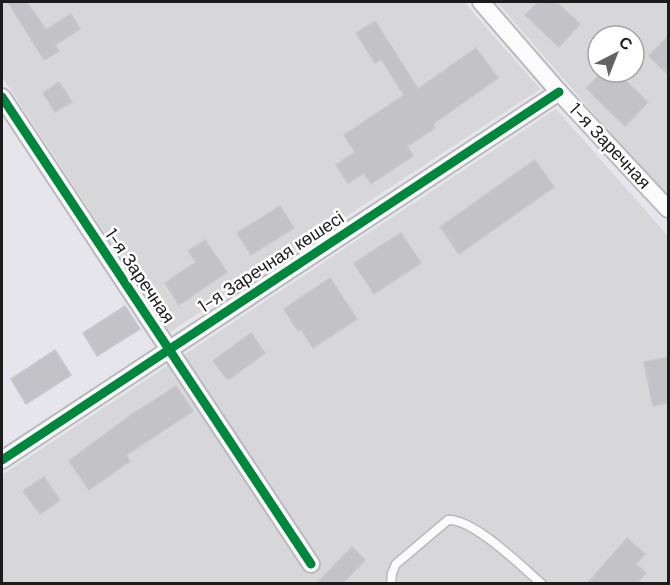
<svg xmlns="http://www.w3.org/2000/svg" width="670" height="585" viewBox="0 0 670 585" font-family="'DM Sans',sans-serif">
<rect width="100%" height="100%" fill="#e6e5eb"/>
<g fill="#d7d7da" fill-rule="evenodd">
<path d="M 2,2 L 464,2 L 540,89 L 170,332 L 2,77 Z"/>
<path d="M 497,2 L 668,2 L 668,199 ZM 598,36 L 634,36 L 634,72 L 598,72 Z"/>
<path d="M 556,109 L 668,236 L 668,583 L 2,584 L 2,475 Z"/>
</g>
<g fill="#c3c2c7" stroke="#c7c7ce" stroke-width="1.5">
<path d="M 8,2 L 27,2 L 46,30 L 71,14 L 80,29 L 55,45 L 59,51 L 44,60 Z"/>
<path d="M 538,2 L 556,2 L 580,24 L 559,47 L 525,15 Z"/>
<path d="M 375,21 L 418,89 L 476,48 L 498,78 L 433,124 L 435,128 L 407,146 L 413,156 L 371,184 L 364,173 L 348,183 L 336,165 L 355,152 L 344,135 L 404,95 L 381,59 L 375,63 L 356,33 Z"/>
<path d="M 669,35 L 669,75 L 649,56 Z"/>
<path d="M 602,72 L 616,72 L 648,102 L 625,126 L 586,88 Z"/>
<path d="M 59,82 L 72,102 L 55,112 L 43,93 Z"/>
<path d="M 535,160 L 554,187 L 459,254 L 440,227 Z"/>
<path d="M 280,206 L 294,228 L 251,255 L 237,233 Z"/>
<path d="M 401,233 L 421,263 L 374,294 L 354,263 Z"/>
<path d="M 205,240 L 227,272 L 179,305 L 165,283 L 196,262 L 188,251 Z"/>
<path d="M 330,278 L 357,319 L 313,348 L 301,329 L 298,331 L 284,309 Z"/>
<path d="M 125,306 L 140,329 L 97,356 L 83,333 Z"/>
<path d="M 251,333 L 265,353 L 228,380 L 213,361 Z"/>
<path d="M 55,350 L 71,375 L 26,404 L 11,379 Z"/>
<path d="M 669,357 L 669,402 L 653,406 L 644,362 Z"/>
<path d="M 176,386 L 193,411 L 126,455 L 130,461 L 89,490 L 69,461 L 131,415 Z"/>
<path d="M 44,477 L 60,500 L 40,514 L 23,491 Z"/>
<path d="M 627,538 L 645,554 L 636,564 L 646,573 L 636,584 L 587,584 Z"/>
<path d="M 352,547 L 365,560 L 342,584 L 316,584 Z"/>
</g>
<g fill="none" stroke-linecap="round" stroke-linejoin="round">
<defs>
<path id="lane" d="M 391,584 L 392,573 L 396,564 L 448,520 C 473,518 522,567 542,584"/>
<g id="street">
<path d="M 481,2 L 559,92 L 668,209"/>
<path d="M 2,97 L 311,564"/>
<path d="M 2,460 L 559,92"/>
</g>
</defs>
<use href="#lane" stroke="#bababc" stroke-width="11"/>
<use href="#street" stroke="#bababc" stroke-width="20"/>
<use href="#lane" stroke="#fbfbfc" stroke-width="8"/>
<use href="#street" stroke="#fbfbfc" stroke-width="16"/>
<defs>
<g id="cycleway">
<path d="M 2,97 L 311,564"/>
<path d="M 2,460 L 559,92"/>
</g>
</defs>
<use href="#cycleway" stroke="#fff" stroke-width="13"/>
<use href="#cycleway" stroke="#00873e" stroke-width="9"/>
</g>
<g text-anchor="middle" stroke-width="5" stroke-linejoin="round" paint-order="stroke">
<g font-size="18" fill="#1c1c1c" stroke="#fff">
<text transform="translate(610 146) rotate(47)" y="6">1-я Заречная</text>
<text transform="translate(271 262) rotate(-33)" y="6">1-я Заречная көшесі</text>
<text transform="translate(140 276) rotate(56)" y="6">1-я Заречная</text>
</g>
</g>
<rect width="670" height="585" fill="none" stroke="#1c1c1c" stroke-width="6"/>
<g transform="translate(616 54) rotate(42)"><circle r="28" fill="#ffffff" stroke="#a4a4a4" stroke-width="1.5"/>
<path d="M0-4.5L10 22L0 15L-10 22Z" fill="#636264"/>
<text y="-9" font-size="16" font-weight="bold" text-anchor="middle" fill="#1c1c1c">С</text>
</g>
</svg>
